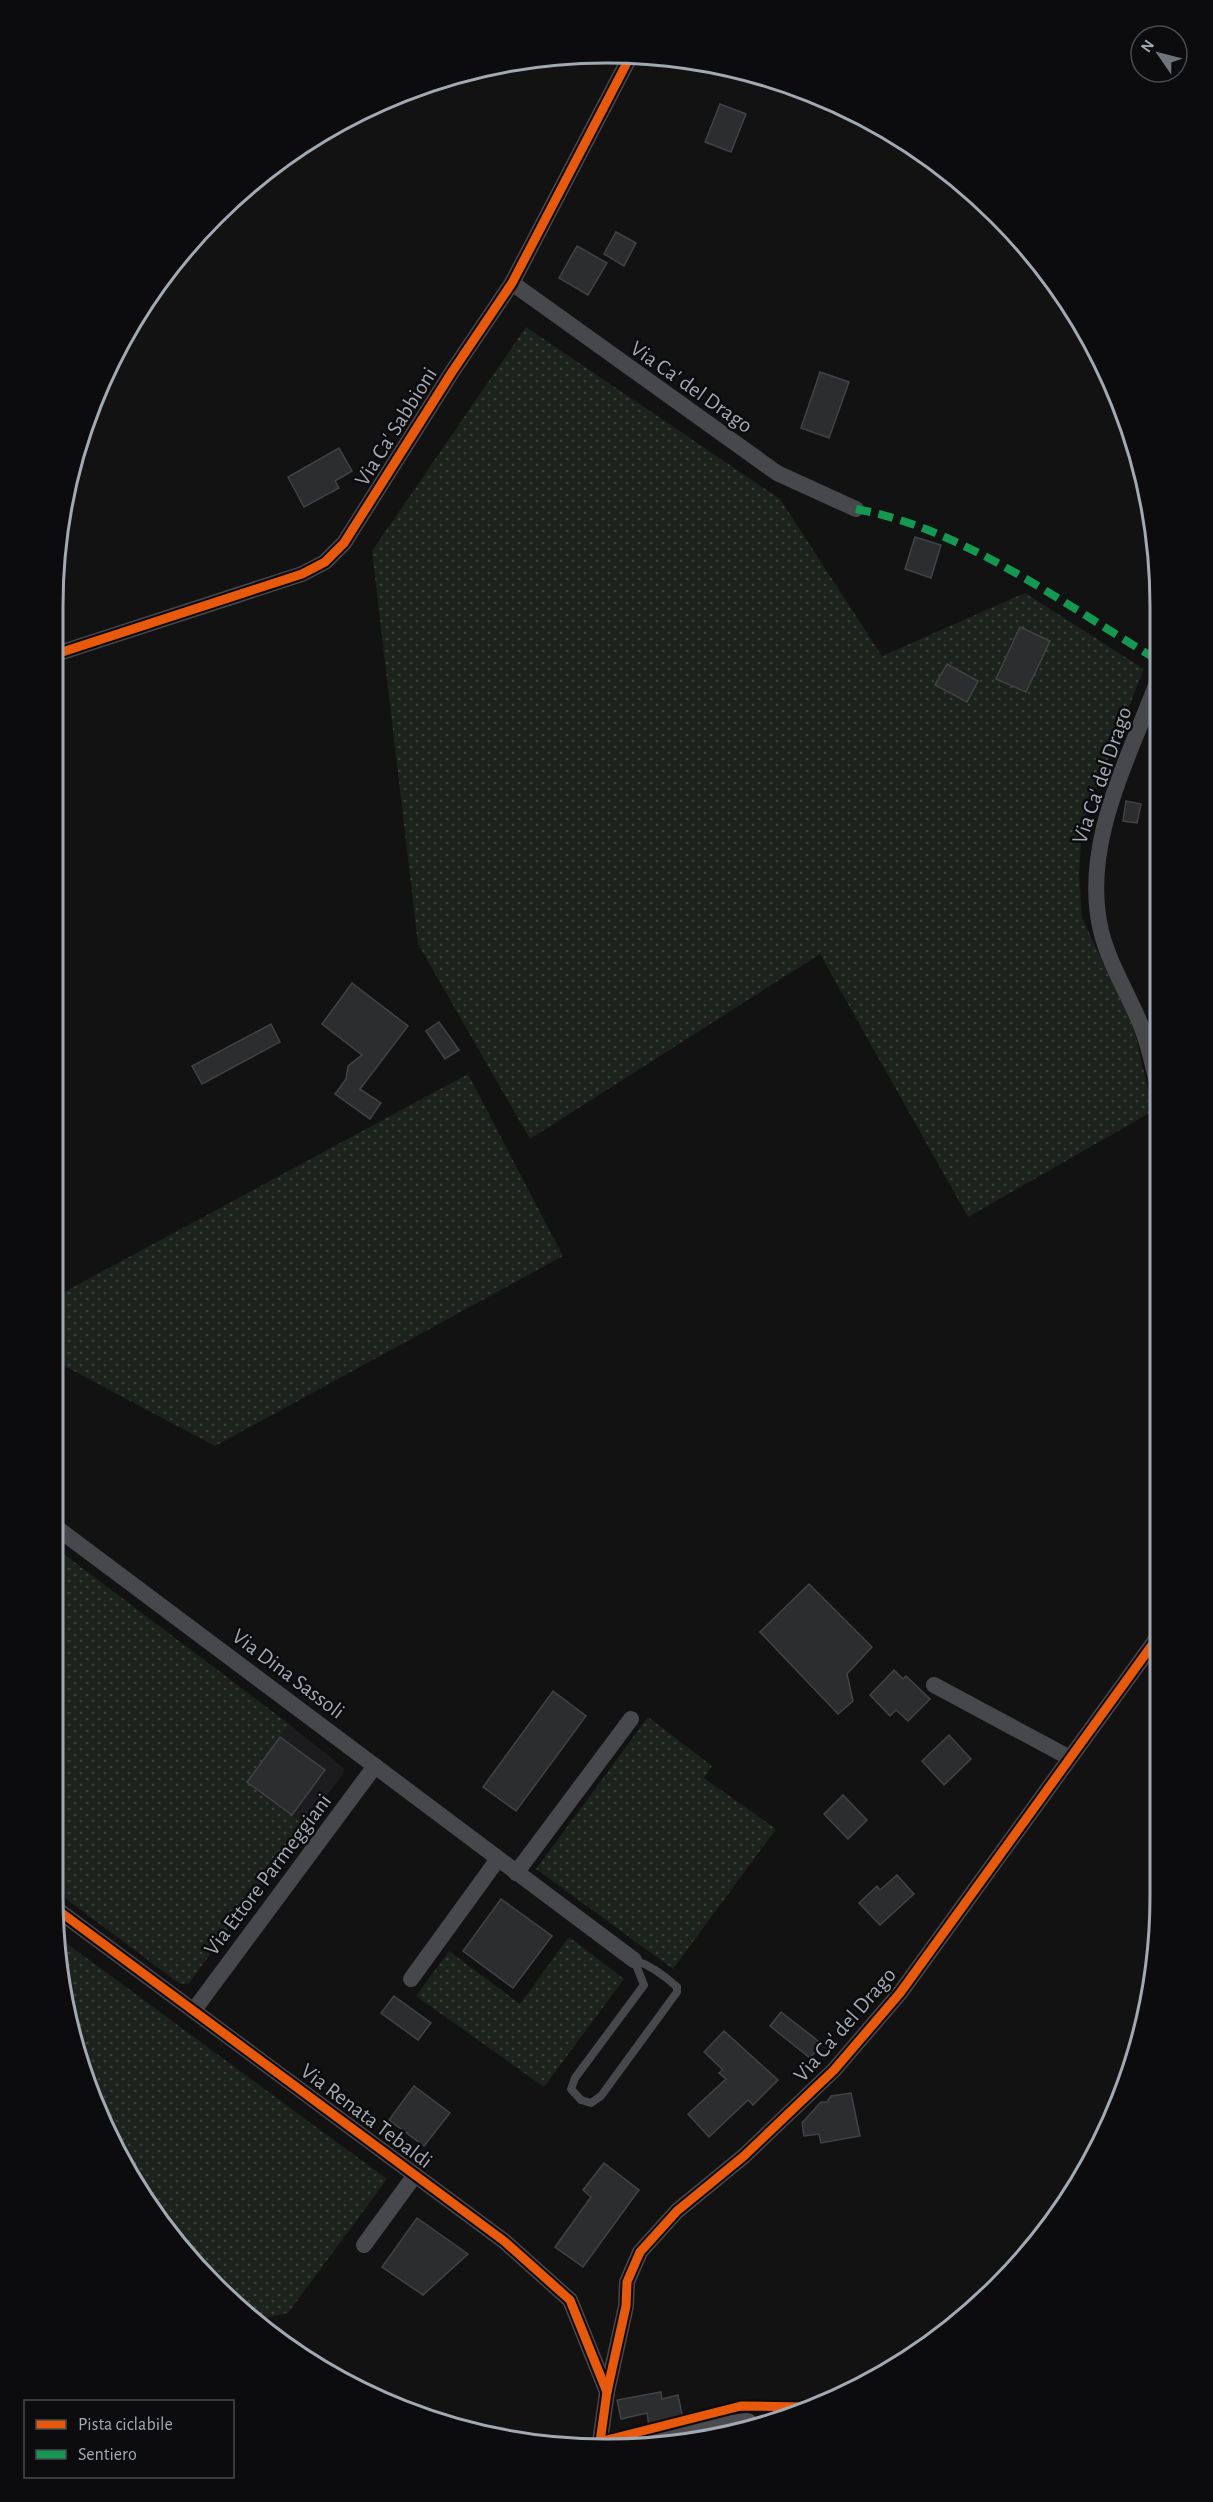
<svg xmlns="http://www.w3.org/2000/svg" width="1213" height="2502" viewBox="0 0 1213 2502" font-family="'Alegreya Sans',sans-serif">
<defs>
<pattern id="grass-dots" width="8" height="8" patternUnits="userSpaceOnUse" patternTransform="scale(1.5)"><rect width="8" height="8" fill="#1c221c"/><path d="M2 2h.1M6 6h.1" fill="none" stroke="#3a3f3b" stroke-width="1.8" stroke-linecap="round"/></pattern>
</defs>
<rect width="100%" height="100%" fill="#121212"/>
<path fill="#1c1c1e" d="M 289,1724 L 344,1768 L 343,1774 L 305,1825 L 247,1782 Z"/>
<g fill="url(#grass-dots)">
<path d="M 526,327 L 780,499 L 882,656 L 1025,593 L 1144,669 L 1082,824 L 1079,875 L 1082,918 L 1134,1029 L 1153,1111 L 968,1217 L 820,954 L 530,1139 L 418,944 L 372,551 Z"/>
<path d="M 468,1074 L 563,1256 L 215,1446 L 53,1360 L 53,1298 Z"/>
<path d="M 53,1546 L 289,1724 L 247,1782 L 305,1825 L 189,1983 L 180,1984 L 53,1889 Z"/>
<path d="M 648,1717 L 712,1766 L 704,1778 L 776,1829 L 673,1969 L 536,1869 Z"/>
<path d="M 569,1937 L 624,1979 L 544,2087 L 416,1996 L 449,1951 L 520,2004 Z"/>
<path d="M 62,1940 L 387,2179 L 288,2313 L 254,2321 L 241,2312 L 167,2233 L 82,2074 L 60,1943 Z"/>
</g>
<g fill="#2c2d2e" stroke="#414346" stroke-width="1.5">
<path d="M 720,104 L 746,114 L 731,152 L 705,142 Z"/>
<path d="M 616,232 L 636,243 L 624,266 L 604,254 Z"/>
<path d="M 577,246 L 607,263 L 588,295 L 559,278 Z"/>
<path d="M 820,372 L 849,382 L 829,438 L 801,428 Z"/>
<path d="M 339,448 L 352,471 L 335,481 L 339,488 L 304,507 L 288,477 Z"/>
<path d="M 915,537 L 941,545 L 931,578 L 905,569 Z"/>
<path d="M 1020,627 L 1050,641 L 1026,692 L 996,679 Z"/>
<path d="M 947,664 L 978,681 L 967,702 L 935,685 Z"/>
<path d="M 1126,801 L 1141,804 L 1137,823 L 1123,821 Z"/>
<path d="M 352,983 L 408,1026 L 360,1089 L 381,1103 L 370,1119 L 335,1094 L 346,1079 L 348,1066 L 362,1055 L 322,1024 Z"/>
<path d="M 439,1022 L 459,1050 L 445,1059 L 426,1031 Z"/>
<path d="M 271,1024 L 280,1042 L 202,1084 L 192,1066 Z"/>
<path d="M 809,1584 L 872,1647 L 847,1674 L 853,1701 L 838,1714 L 760,1632 Z"/>
<path d="M 894,1670 L 903,1679 L 906,1676 L 930,1699 L 908,1721 L 896,1710 L 890,1716 L 870,1695 Z"/>
<path d="M 553,1691 L 586,1716 L 516,1811 L 483,1787 Z"/>
<path d="M 949,1735 L 971,1759 L 944,1785 L 922,1761 Z"/>
<path d="M 280,1737 L 325,1770 L 292,1815 L 247,1782 Z"/>
<path d="M 843,1795 L 867,1820 L 848,1839 L 824,1814 Z"/>
<path d="M 897,1875 L 914,1894 L 880,1925 L 859,1903 L 877,1886 L 880,1890 Z"/>
<path d="M 501,1899 L 552,1936 L 513,1988 L 463,1951 Z"/>
<path d="M 394,1996 L 431,2023 L 418,2040 L 381,2013 Z"/>
<path d="M 781,2012 L 822,2044 L 810,2058 L 770,2026 Z"/>
<path d="M 724,2031 L 778,2080 L 753,2105 L 748,2100 L 709,2137 L 688,2114 L 726,2079 L 719,2073 L 723,2070 L 704,2052 Z"/>
<path d="M 414,2086 L 450,2113 L 424,2146 L 389,2120 Z"/>
<path d="M 851,2093 L 860,2136 L 821,2143 L 819,2134 L 804,2136 L 802,2123 L 821,2102 L 827,2102 L 831,2096 Z"/>
<path d="M 604,2163 L 639,2190 L 583,2267 L 555,2247 L 591,2197 L 583,2190 Z"/>
<path d="M 417,2218 L 468,2254 L 423,2295 L 382,2267 Z"/>
<path d="M 661,2392 L 662,2399 L 678,2395 L 683,2419 L 649,2426 L 647,2413 L 621,2419 L 617,2400 Z"/>
</g>
<g fill="none" stroke-linecap="round" stroke-linejoin="round">
<path stroke="#46484b" stroke-width="8" d="M 634,1960 C 650,1965 664,1975 677,1987 L 677,1992 L 601,2096 L 591,2103 L 581,2100 L 571,2089 L 575,2078 L 644,1985 Z"/>
<g stroke="#46484b" stroke-width="16">
<path d="M 512,283 L 777,473 L 856,509"/>
<path d="M 53,655 L 302,574 L 325,562 L 344,543 L 452,372 L 512,283 L 631,55"/>
<path d="M 1156,685 C 1127,763 1081,846 1101,931 C 1109,964 1130,997 1142,1028 C 1149,1046 1153,1067 1158,1086"/>
<path d="M 53,1525 L 634,1960"/>
<path d="M 934,1685 L 1070,1758"/>
<path d="M 516,1873 L 631,1719"/>
<path d="M 55,1908 L 504,2241 L 570,2300 L 607,2392"/>
<path d="M 411,1979 L 498,1859"/>
<path d="M 194,2010 L 375,1766"/>
<path d="M 364,2245 L 415,2175"/>
<path d="M 600,2442 L 607,2392 L 626,2306 L 627,2282 L 640,2252 L 677,2211 L 744,2156 L 834,2070 L 900,1993 L 1160,1634"/>
</g>
<path stroke="#4a4c4f" stroke-width="22" d="M 655,2444 L 710,2429 L 747,2424"/>
<path stroke="#139951" stroke-width="8" stroke-dasharray="15 8" stroke-linecap="butt" d="M 856,509 C 962,528 1064,604 1156,659"/>
<defs>
<g id="cycleway">
<path d="M 53,655 L 302,574 L 325,562 L 344,543 L 452,372 L 512,283 L 631,55"/>
<path d="M 55,1908 L 504,2241 L 570,2300 L 607,2392"/>
<path d="M 599,2442 L 741,2406 L 803,2407"/>
<path d="M 600,2442 L 607,2392 L 626,2306 L 627,2282 L 640,2252 L 677,2211 L 744,2156 L 834,2070 L 900,1993 L 1160,1634"/>
</g>
</defs>
<use href="#cycleway" stroke="#0c0c0e" stroke-width="13"/>
<use href="#cycleway" stroke="#e8590c" stroke-width="9"/>
</g>
<g text-anchor="middle" stroke-width="5" stroke-linejoin="round" paint-order="stroke">
<g font-size="22" fill="#a3a9b3" stroke="#0c0c0e">
<text transform="translate(692 386) rotate(35)" y="8">Via Ca' del Drago</text>
<text transform="translate(395 426) rotate(-58)" y="8">Via Ca' Sabbioni</text>
<text transform="translate(1101 775) rotate(-71)" y="8">Via Ca' del Drago</text>
<text transform="translate(289 1673) rotate(37)" y="8">Via Dina Sassoli</text>
<text transform="translate(267 1874) rotate(-53)" y="8">Via Ettore Parmeggiani</text>
<text transform="translate(844 2024) rotate(-49)" y="8">Via Ca' del Drago</text>
<text transform="translate(367 2115) rotate(37)" y="8">Via Renata Tebaldi</text>
</g>
</g>
<path d="M0 0H1213V2502H0ZM606 63H607A543 543 0 0 1 1150 606V1896A543 543 0 0 1 607 2439H606A543 543 0 0 1 63 1896V606A543 543 0 0 1 606 63Z" fill="#0c0c0e" fill-rule="evenodd"/>
<path fill="none" stroke="#a3a9b3" stroke-width="3" d="M606 63H607A543 543 0 0 1 1150 606V1896A543 543 0 0 1 607 2439H606A543 543 0 0 1 63 1896V606A543 543 0 0 1 606 63Z"/>
<rect x="24" y="2400" width="210" height="78" fill="#0c0c0e" stroke="#484b50" stroke-width="1.5"/>
<rect x="36" y="2420" width="30" height="9" fill="#e8590c" stroke="#484b50" stroke-width="1.5"/>
<text x="78" y="2430" font-size="18" fill="#a3a9b3">Pista ciclabile</text>
<rect x="36" y="2450" width="30" height="9" fill="#139951" stroke="#484b50" stroke-width="1.5"/>
<text x="78" y="2460" font-size="18" fill="#a3a9b3">Sentiero</text>
<g transform="translate(1159 54) rotate(305)"><circle r="28" fill="#0c0c0e" stroke="#484b50" stroke-width="1.5"/>
<path d="M0-4.5L10 22L0 15L-10 22Z" fill="#70747b"/>
<text y="-9" font-size="16" font-weight="bold" text-anchor="middle" fill="#a3a9b3">N</text>
</g>
</svg>
